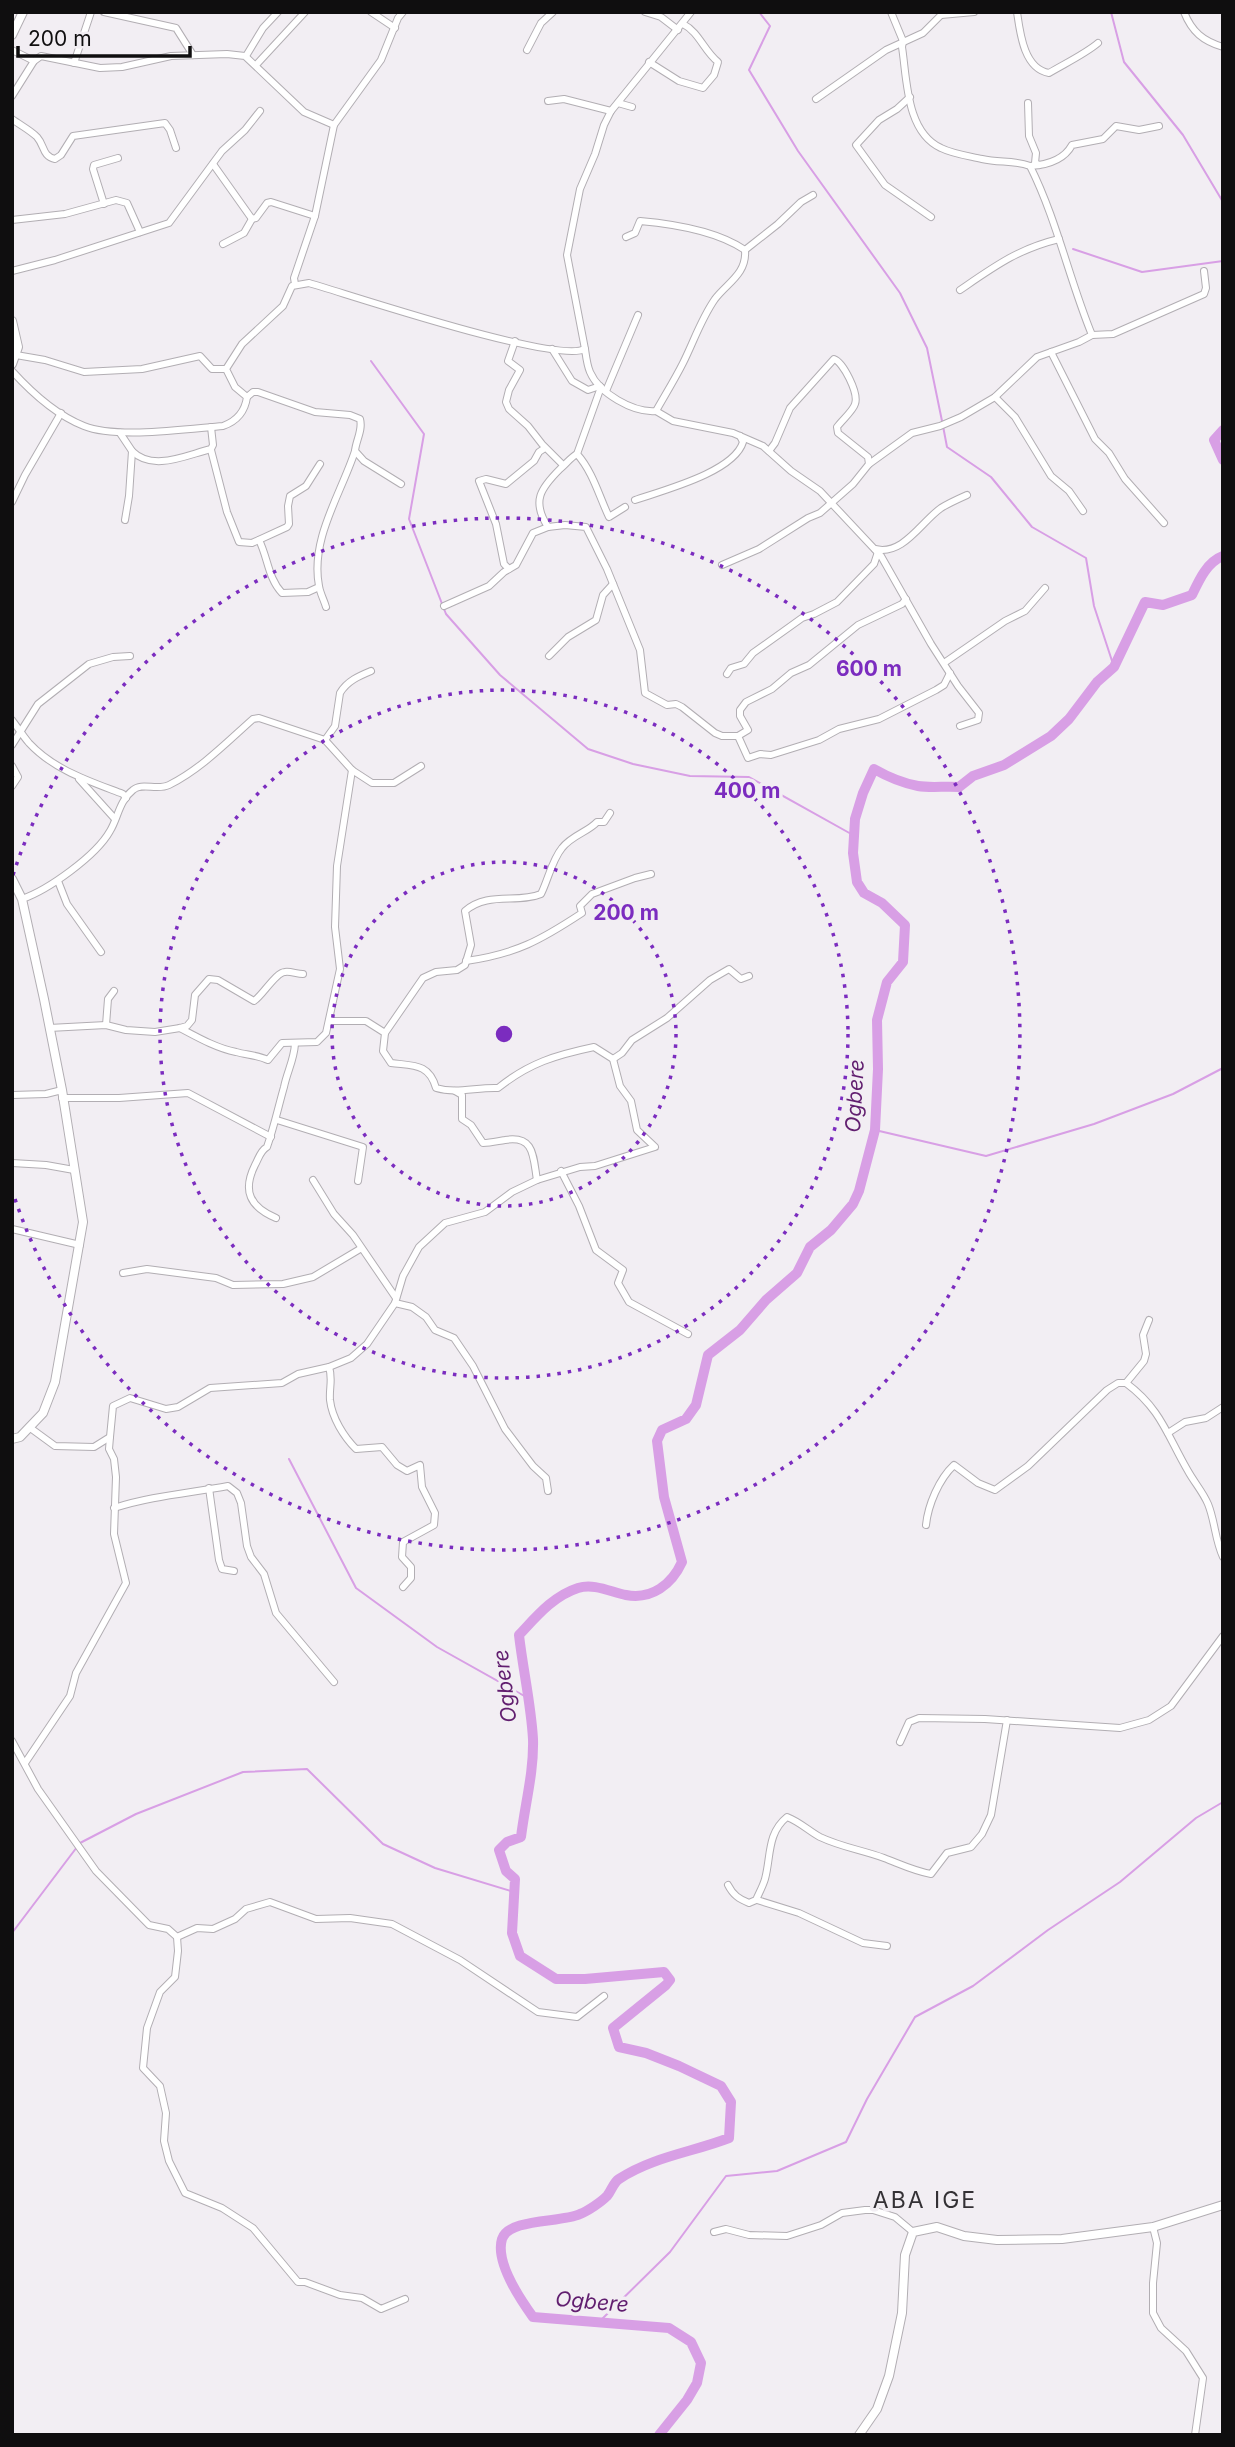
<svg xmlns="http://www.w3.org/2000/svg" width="1235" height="2447" viewBox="0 0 1235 2447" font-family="Inter,sans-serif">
<rect width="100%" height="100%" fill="#f2eef3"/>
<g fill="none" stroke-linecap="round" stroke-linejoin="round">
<g stroke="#d89fe5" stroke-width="2">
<path d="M 759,12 L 770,26 L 749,70 L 798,151 L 900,293 L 927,348 L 942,421"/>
<path d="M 1111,12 L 1124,62 L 1183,135 L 1223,202"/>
<path d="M 1073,249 L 1142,272 L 1223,261"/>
<path d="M 371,361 L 424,434 L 409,519 L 446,614 L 500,675 L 588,749 L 633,764 L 690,776 L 749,777 L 853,835"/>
<path d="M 943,426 L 947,447 L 991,477 L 1032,527 L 1086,558 L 1094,606 L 1114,667"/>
<path d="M 875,1130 L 986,1156 L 1094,1124 L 1173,1094 L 1223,1068"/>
<path d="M 289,1459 L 356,1588 L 437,1647 L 528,1698"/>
<path d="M 80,1843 L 136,1814 L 243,1772 L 307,1769 L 383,1844 L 435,1868 L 514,1892"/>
<path d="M 12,1933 L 77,1847"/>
<path d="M 599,2322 L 670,2252 L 726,2176 L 777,2171 L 846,2142 L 867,2099 L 915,2017 L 973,1986 L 1048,1930 L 1120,1882 L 1196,1818 L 1223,1802"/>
</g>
<g stroke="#d89fe5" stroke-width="10">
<path d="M 1223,430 L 1214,440 L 1223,460"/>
<path d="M 659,2435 L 687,2400 L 697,2383 L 701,2363 L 691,2342 L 669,2328 L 533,2317 C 520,2299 495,2262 502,2239 C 509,2218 561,2223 580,2214 C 588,2211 601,2202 607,2196 C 612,2190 613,2183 619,2179 C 652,2157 693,2152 729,2138 L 731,2102 L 721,2086 L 679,2066 L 646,2053 L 619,2047 L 613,2028 L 666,1985 L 670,1980 L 664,1972 L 585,1979 L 556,1979 L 520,1956 L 512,1933 L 515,1879 L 506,1871 L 499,1850 L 507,1842 L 521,1837 C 525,1804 534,1772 533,1739 C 531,1704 523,1670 519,1635 C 536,1617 553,1596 578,1588 C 594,1583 611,1592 626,1595 C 652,1600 672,1584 682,1562 L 664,1497 L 657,1441 L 662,1430 L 686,1419 L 696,1405 L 708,1355 L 740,1330 L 766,1300 L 797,1273 L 810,1247 L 831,1230 L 853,1204 L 859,1191 L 875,1130 L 878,1069 L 877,1020 L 887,982 L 903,962 L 905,925 L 882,903 L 864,893 L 857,882 L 853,853 L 855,819 L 863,793 L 874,769 C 888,777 902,783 918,786 C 930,788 946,786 959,787 L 973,776 L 1004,765 L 1051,736 L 1069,719 L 1097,682 L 1114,667 L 1145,602 L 1163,605 L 1192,595 C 1199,580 1207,562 1223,556"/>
</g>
<defs>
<g id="minor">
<path d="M 104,12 L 176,28 L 193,55"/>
<path d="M 371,12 L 395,28"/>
<path d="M 645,12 L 661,17 L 678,30"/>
<path d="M 891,12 L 903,41 L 902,47 C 907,79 906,132 941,148 C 953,154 969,156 982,159 C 999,163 1014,160 1030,166 C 1057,220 1069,279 1092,335"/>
<path d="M 1017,12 C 1020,33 1024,69 1049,73 C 1064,64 1085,54 1098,43"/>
<path d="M 1184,12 C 1192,32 1203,41 1223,47"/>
<path d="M 941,15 L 974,12"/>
<path d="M 12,50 L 34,61"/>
<path d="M 527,50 L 541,23 L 553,12"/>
<path d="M 246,56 L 263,28 L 278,12"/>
<path d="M 649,62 L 679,81 L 703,88 L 714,75 L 718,62 C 704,51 699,32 683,24"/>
<path d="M 74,63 L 91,12"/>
<path d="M 256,65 L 305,12"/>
<path d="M 12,96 L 34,61 L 41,56 L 100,68 L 122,67 L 171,56 L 227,54 L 245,56 L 304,112 L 334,125"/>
<path d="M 910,97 L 897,109 L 879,120 L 856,145 L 885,185 L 931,217"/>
<path d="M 816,99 L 886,50 L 923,33 L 944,12"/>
<path d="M 548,101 L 564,99 L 611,111"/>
<path d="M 618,103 L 632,107"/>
<path d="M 1028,103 L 1029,136 L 1036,153 L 1035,163 L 1039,165"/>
<path d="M 12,119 C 20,125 30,130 37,137 C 45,146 42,156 55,159 L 61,155 L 73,136 L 165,123 L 170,130 L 176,148"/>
<path d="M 213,164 L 252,219 L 256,218 L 267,203 L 271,202 L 315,216"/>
<path d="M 1030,166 C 1046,165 1064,160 1072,145 L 1103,139 L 1116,126 L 1139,130 L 1159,126"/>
<path d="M 104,204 L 93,169 L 94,165 L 118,158"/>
<path d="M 12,220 L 65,214 L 116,200 L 127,203 L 140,232"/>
<path d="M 626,237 L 635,233 L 640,221 C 674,224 717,231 745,250"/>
<path d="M 223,244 L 244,233 L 252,219"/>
<path d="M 12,271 L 55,260 L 169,223 L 222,151 L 245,130 L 260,111"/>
<path d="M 295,284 L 294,278 L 315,216 L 334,125 L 381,60 L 398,18 L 403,12"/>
<path d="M 960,290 C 995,266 1018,249 1059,239"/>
<path d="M 515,341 L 508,361 L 520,370 L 509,390 L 506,402 L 509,409 L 528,426 L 542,444 L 563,465"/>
<path d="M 552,349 L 572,381 L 588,390 L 600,386"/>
<path d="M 585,349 L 567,255 L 580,189 L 595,154 L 604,125 L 611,111 L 691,12"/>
<path d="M 1051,352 L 1095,439 L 1109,453 L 1125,479 L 1164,523"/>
<path d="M 16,355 L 45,360 L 84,372 L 142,369 L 200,356 L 212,369 L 226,369"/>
<path d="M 12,371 C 32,393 56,415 84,426 C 116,439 187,429 223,426 C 237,421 245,412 247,397 L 235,387 L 226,369 L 242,344 L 283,306 L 292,286 L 309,283 C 351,295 556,364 585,349 C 586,356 587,365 590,372 C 599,393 633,413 656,411 C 665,395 675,379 683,363 C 694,341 701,319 715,299 C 727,283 747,274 745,250 L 778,224 L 801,202 L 813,195"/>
<path d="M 601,387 L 577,454 C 593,472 599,496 609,517 L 625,507"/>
<path d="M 606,391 L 638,315"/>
<path d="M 247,397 L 253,392 L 258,392 L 315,412 L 350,415 L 360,419 C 363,430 356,440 355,451 L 364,461 L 401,484"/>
<path d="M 995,397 L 1015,417 L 1051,476 L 1069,491 L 1083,511"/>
<path d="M 656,411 L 673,421 L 733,433 L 763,446 L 791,471 L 820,491 L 881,556 L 931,644 L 958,686 L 979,713 L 978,720 L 960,726"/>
<path d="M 120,433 L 132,451 L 129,496 L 125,520"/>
<path d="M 211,450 L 227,512 L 239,542 L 252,543 L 287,527 L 289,524 L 288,506 L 290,496 L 306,486 L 320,464"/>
<path d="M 132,451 C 153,472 186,455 211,449 L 213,445 L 211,427"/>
<path d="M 577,454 C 570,458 567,463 560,469 C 541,488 531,501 548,527 L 565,525 L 586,527 L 607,569 L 640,650 L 645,693 L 667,705 L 676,704 L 682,707 L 715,733 L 722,736 L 738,736 L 748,758 L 760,754 L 771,755 L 819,740 L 839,729 L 879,719 L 936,690 L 944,685 L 950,673"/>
<path d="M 869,464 L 912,433 L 940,426 L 961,417 L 995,397 L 1037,357 L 1079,342 L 1092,335 L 1113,334 L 1204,294 L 1206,288 L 1204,271"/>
<path d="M 635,500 C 664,490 734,472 743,442 L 740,436"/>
<path d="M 12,502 L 25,475 L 61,413"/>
<path d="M 259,540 C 268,558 268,578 282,593 L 308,592 L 319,587"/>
<path d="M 875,549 C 903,556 921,522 941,508 C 949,503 958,499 967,495"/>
<path d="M 722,565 L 759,549 L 808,518 L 820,513 L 853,484 L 869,464 L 868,457 L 838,433 L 837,427 C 842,420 853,411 855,404 C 859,393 843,362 834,359 L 790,408 L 775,443 L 769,451"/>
<path d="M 509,569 L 504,564 L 496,524 L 479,481 L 486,479 L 506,484 L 534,461 L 539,452 L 545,448"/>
<path d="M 444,606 L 489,586 L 504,572 L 516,565 L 533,533 L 548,527"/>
<path d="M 326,607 C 324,600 320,593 319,586 C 310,539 341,494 355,451"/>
<path d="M 549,656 L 568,637 L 596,620 L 603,595 L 613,584"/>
<path d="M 944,663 L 1005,621 L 1025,611 L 1045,588"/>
<path d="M 727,674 L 731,668 L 744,664 L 753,653 L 802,618 L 814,614 L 837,602 L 874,564 L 878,552"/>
<path d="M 12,720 C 18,728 23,736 29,743 C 54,770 89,781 123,794 L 126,798"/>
<path d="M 738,736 L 748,730 L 740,716 L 740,710 L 746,702 L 772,689 L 791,673 L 809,665 L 858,625 L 902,604 L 906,599"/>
<path d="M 325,740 L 335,726 L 340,693 C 347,681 359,676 371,671"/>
<path d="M 12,745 L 38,704 L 89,664 L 113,657 L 130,656"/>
<path d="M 12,766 L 18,777 L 12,786"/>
<path d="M 79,779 L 115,819"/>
<path d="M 58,881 L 67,904 L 101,952"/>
<path d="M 22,899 C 48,890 96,856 110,831 C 118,818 119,801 133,790 C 142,782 157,791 169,785 C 201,769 227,742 253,719 L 259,718 L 325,740 L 352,770 L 372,783 L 394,783 L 421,766"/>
<path d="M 466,961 C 516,954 541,940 582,913 L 580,906 L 592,894 L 635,878 L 651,874"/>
<path d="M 106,1025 L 108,999 L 114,991"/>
<path d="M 49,1028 L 106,1025 L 126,1030 L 155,1032 L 180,1028 L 187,1026 L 192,1020 L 195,995 L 209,979 L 218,980 L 254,1001 C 263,995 276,972 285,972 C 290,971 297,974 303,974"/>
<path d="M 180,1028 C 197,1037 216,1048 236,1052 C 247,1055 257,1055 268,1060 L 282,1043 L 317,1042 L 326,1033 L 340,969 L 335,927 L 337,866 L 352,770"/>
<path d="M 385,1033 L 423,978 L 436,972 L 457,970 L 465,965 L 471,945 L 465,911 C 488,891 517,904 541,894 C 548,880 552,860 562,848 C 572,835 588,832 597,822 L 604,822 L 610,813"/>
<path d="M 613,1059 L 622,1053 L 632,1040 L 667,1018 L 710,980 L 729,969 L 741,979 L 749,976"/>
<path d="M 455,1091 L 462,1095 L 462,1119 L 471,1125 L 483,1143 C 491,1143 498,1141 505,1140 C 535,1135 533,1157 537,1180"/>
<path d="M 12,1095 L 46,1094 L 62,1090"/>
<path d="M 62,1098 L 119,1098 L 188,1093 L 271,1137"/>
<path d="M 277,1120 L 363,1147 L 358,1181"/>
<path d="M 12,1163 L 46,1165 L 74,1170"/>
<path d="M 561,1171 L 579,1206 L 596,1250 L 623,1270 L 618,1283 L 629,1302 L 688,1334"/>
<path d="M 313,1180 L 334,1214 L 353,1235 L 396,1298"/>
<path d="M 276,1218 C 250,1207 242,1191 255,1165 C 259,1158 260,1151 267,1147 C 274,1127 278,1108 284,1087 C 287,1072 294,1060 295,1044"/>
<path d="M 12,1229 L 80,1245"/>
<path d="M 123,1273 L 147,1269 L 216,1278 L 233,1285 L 283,1284 L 313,1277 L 360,1249"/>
<path d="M 395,1303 L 412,1307 L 426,1317 L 435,1330 L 454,1338 L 473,1366 L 505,1429 L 533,1466 L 546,1478 L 548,1491"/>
<path d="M 329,1367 C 333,1379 329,1388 330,1400 C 332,1418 344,1437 356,1449 L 382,1447 L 397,1465 L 407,1471 L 420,1465 L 422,1487 L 435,1513 L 434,1525 L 403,1542 L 402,1557 L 411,1567 L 411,1578 L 403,1587"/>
<path d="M 1126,1383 L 1144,1361 L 1146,1354 L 1143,1335 L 1149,1320"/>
<path d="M 29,1427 L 55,1446 L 94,1447 L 110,1437 L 113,1406 L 130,1398 L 166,1409 L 178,1407 L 210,1388 L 282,1383 L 298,1374 L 329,1367 L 351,1358 L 367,1344 L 395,1303 L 403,1276 L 419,1247 L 445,1223 L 485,1212 L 512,1192 L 537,1180 L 580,1167 L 595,1166 L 655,1147 L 637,1130 L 631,1101 L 620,1086 L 613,1059 L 594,1047 C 556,1055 529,1063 498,1088 C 477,1087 456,1094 436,1088 C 429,1063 413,1066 391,1063 L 383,1051 L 385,1033 L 366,1021 L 329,1021"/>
<path d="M 1168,1433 L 1185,1422 L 1206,1418 L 1223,1407"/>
<path d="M 209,1488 L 219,1560 L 222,1569 L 234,1571"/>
<path d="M 114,1508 C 151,1496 190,1493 228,1486 L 237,1493 L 241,1503 L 247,1546 L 251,1557 L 264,1574 L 276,1613 L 334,1682"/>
<path d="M 926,1525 C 928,1505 939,1479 954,1465 L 978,1483 L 995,1490 L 1028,1466 L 1107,1390 L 1118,1383 L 1126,1383 C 1161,1409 1167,1435 1188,1471 C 1194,1482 1203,1492 1208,1504 C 1215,1521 1215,1540 1223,1557"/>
<path d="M 12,1741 L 38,1789 L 96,1871 L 149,1925 L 168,1929 L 177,1937 L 178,1951 L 175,1977 L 160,1992 L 147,2028 L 143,2068 L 160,2086 L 166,2113 L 164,2141 L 169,2161 L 185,2193 L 222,2208 L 253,2228 L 298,2282 L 305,2282 L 340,2295 L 362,2298 L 381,2309 L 405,2299"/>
<path d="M 900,1742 L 909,1722 L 919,1718 L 985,1719 L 1120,1728 L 1149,1720 L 1171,1706 L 1223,1636"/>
<path d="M 25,1763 L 70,1696 L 76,1673 L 126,1583 L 114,1534 L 116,1477 L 114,1459 L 109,1449 L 110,1437"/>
<path d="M 728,1885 C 733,1895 739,1899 749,1903 L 756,1900 C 759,1893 763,1886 765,1879 C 771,1857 767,1833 787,1817 C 800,1822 809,1831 820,1837 C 841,1847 862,1850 884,1858 C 900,1864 914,1871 931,1874 L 947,1853 L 971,1847 L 982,1834 L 991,1815 L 1007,1720"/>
<path d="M 757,1900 L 799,1913 L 863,1943 L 887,1946"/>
<path d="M 177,1937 L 197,1928 L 213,1929 L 235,1919 L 246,1909 L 270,1902 L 316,1919 L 350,1918 L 392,1924 L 460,1960 L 538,2012 L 577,2017 L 604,1996"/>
<path d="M 1153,2227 L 1157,2243 L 1153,2283 L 1153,2313 L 1161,2328 L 1186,2351 L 1203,2378 L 1195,2435"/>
<path d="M 714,2232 L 726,2229 L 749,2235 L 787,2236 L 821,2225 L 842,2213 L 865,2210 L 873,2210 L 895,2217 L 913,2232"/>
</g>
<g id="tertiary">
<path d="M 12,35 L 23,12"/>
<path d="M 12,321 L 18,347 L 12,364"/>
<path d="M 12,879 L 22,899 L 44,999 L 62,1090 L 83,1222 L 55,1382 L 43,1413 L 20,1437 L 12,1439"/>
<path d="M 859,2435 L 877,2409 L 889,2376 L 902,2313 L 905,2255 L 913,2232 L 937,2227 L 964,2236 L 997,2240 L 1062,2239 L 1153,2227 L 1223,2205"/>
</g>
</defs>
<use href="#minor" stroke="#b2aeb3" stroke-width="8"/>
<use href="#tertiary" stroke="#b2aeb3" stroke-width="10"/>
<use href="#minor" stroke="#fff" stroke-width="6"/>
<use href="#tertiary" stroke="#fff" stroke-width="8"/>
</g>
<g fill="none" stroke="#7b2cbf" stroke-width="3.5" stroke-dasharray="3.5 7">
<circle cx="504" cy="1034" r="172"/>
<circle cx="504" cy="1034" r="344"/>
<path d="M13 875A516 516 0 1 1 13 1193"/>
</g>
<g text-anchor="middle" stroke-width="7" stroke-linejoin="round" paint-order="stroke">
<g font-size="21" font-style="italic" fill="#611e6f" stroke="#f2eef3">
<text transform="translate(855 1096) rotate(-87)" y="7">Ogbere</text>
<text transform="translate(505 1686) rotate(-97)" y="7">Ogbere</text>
<text transform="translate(592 2302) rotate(5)" y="7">Ogbere</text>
</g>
<g font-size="23" letter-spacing="2" fill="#343135" stroke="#f2eef3">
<text x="925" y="2208">ABA IGE</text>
</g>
</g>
<circle cx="504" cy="1034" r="10" fill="#7b2cbf" stroke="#f2eef3" stroke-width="3.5"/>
<g font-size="21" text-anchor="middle" font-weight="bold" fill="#7b2cbf" stroke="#f2eef3" stroke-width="7" stroke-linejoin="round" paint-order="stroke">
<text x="869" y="676">600 m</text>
<text x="747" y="798">400 m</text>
<text x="626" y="920">200 m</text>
</g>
<rect width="1235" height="2447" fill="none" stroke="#0f0e0f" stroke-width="28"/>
<path d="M18 46v10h172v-10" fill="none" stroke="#0f0e0f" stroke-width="3.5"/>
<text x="28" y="46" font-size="21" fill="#0f0e0f" stroke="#f2eef3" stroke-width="5" paint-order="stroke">200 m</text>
</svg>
